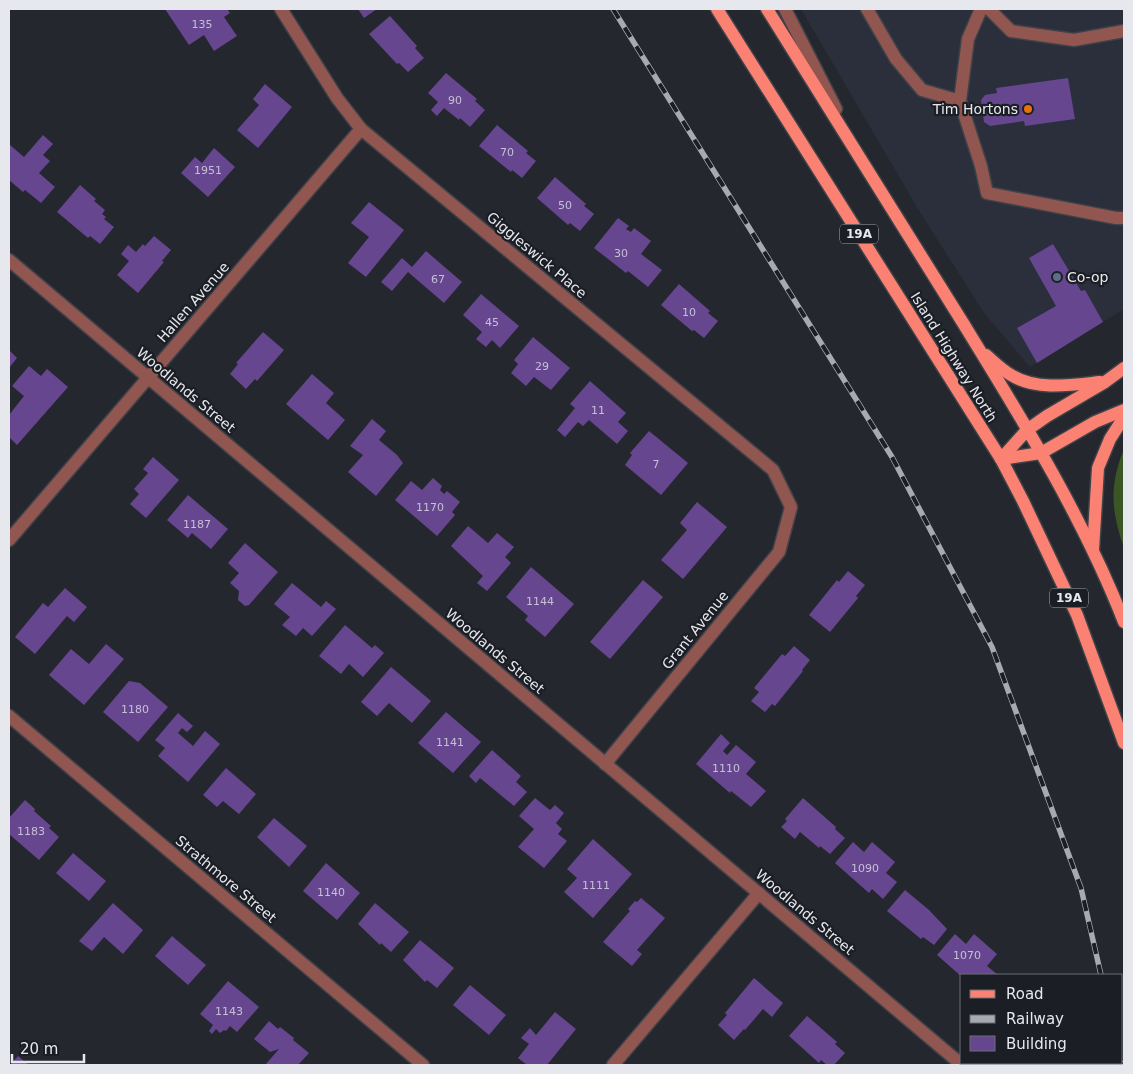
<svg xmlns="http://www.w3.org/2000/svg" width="1133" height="1074" viewBox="0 0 1133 1074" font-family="'DejaVu Sans',sans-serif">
<rect width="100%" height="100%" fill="#25272e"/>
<path fill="#2a2f3b" d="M 801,9 L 1124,9 L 1124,309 L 1030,367 L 984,313 L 918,209 Z"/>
<path fill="#3a5625" d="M 1124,449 L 1124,548 C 1111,510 1109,486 1124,449 Z"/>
<g fill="#65468f">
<path d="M 165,9 L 227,9 L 230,13 L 224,17 L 237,36 L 214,51 L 204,35 L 189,45 Z"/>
<path d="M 358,9 L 377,9 L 364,18 Z"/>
<path d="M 390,16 L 417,46 L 415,48 L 424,58 L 408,72 L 399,63 L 397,64 L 369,34 Z"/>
<path d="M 446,73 L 477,99 L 475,101 L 485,110 L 470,127 L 460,118 L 459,120 L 444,108 L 437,116 L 431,110 L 438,102 L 428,93 Z"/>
<path d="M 1068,78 L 1075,119 L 1025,126 L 1024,121 L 990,126 L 984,122 L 981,100 L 985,95 L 997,93 L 996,88 Z"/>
<path d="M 265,84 L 292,107 L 258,148 L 237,130 L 259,105 L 253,99 Z"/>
<path d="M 497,125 L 528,151 L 526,153 L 536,161 L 522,178 L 512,170 L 511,172 L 479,146 Z"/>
<path d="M 43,135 L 53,144 L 43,155 L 50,161 L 39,173 L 55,187 L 41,203 L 25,190 L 23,192 L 9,180 L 9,146 L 10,145 L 24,157 Z"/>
<path d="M 214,148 L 235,167 L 208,197 L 181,173 L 195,157 L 202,163 Z"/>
<path d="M 555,177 L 586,204 L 584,206 L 594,214 L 580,231 L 570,223 L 568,225 L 537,198 Z"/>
<path d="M 80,185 L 96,199 L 94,201 L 105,210 L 102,214 L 106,217 L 104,219 L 114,227 L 100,244 L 90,236 L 88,238 L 57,212 Z"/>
<path d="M 369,202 L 404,230 L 366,277 L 348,263 L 369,237 L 351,223 Z"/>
<path d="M 618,218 L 629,226 L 626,229 L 631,232 L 634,228 L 651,241 L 641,254 L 662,270 L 648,287 L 628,271 L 626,273 L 594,248 Z"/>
<path d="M 154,236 L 171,250 L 162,261 L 164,262 L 138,293 L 117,275 L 129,261 L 121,254 L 128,245 L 136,252 L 143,244 L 145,246 Z"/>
<path d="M 1053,244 L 1081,291 L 1085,290 L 1103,322 L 1037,363 L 1017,328 L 1056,306 L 1029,258 Z"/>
<path d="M 426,251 L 462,282 L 444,303 L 408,272 L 392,291 L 381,282 L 402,258 L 412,267 Z"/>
<path d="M 679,284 L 710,311 L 708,313 L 718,321 L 704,338 L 694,330 L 692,331 L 661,305 Z"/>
<path d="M 481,294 L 519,326 L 500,348 L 492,340 L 486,347 L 476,339 L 482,332 L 463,315 Z"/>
<path d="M 263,332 L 284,350 L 257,381 L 255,379 L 246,389 L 230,374 L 238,364 L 236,363 Z"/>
<path d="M 533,337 L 570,368 L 551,390 L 534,377 L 526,386 L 511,373 L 518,364 L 514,360 Z"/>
<path d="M 9,350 L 17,358 L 9,368 Z"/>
<path d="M 29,366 L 41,376 L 47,369 L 68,387 L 17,445 L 9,437 L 9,415 L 24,396 L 12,386 Z"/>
<path d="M 312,374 L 334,393 L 326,403 L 345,420 L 328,440 L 286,404 Z"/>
<path d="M 590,381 L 626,413 L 618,422 L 628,431 L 617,444 L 589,420 L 583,426 L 578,422 L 565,437 L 557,430 L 575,408 L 570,404 Z"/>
<path d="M 372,419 L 386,431 L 379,440 L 397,455 L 403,463 L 376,496 L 348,472 L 363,455 L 350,446 Z"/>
<path d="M 649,431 L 688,463 L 661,495 L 625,465 L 632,455 L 630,453 Z"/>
<path d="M 153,457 L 179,480 L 146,518 L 130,504 L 139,494 L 134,489 L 148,473 L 143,469 Z"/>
<path d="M 433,478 L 442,486 L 440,490 L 444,494 L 447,491 L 460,502 L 452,512 L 455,515 L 437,536 L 395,500 L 411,481 L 422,490 Z"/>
<path d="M 188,495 L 228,529 L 211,549 L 192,533 L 188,538 L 167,520 Z"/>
<path d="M 697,502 L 727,527 L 683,579 L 661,560 L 687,530 L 680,523 Z"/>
<path d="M 468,526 L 488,543 L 497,533 L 514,547 L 505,557 L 511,563 L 487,591 L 477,583 L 483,576 L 451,546 Z"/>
<path d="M 245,543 L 278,572 L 249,605 L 245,606 L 238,600 L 239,591 L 230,583 L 239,573 L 228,563 Z"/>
<path d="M 531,567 L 574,604 L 545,637 L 525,620 L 528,616 L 506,597 Z"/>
<path d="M 848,571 L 865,585 L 856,596 L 858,598 L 830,632 L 809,615 L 837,580 L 839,582 Z"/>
<path d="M 643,580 L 663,597 L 610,659 L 590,642 Z"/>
<path d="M 292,583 L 321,607 L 326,601 L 336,609 L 312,636 L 303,628 L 296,636 L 282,625 L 290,617 L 274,604 Z"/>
<path d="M 65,588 L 87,607 L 74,622 L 67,616 L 35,654 L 15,637 L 43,603 L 48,607 Z"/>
<path d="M 345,625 L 372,648 L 375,645 L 384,653 L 363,677 L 349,664 L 341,674 L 319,656 Z"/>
<path d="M 106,644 L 124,659 L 84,705 L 49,675 L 71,649 L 89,664 Z"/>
<path d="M 794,646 L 810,660 L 802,670 L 803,671 L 775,706 L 772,704 L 765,712 L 751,701 L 759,692 L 754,688 L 782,654 L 785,656 Z"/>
<path d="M 391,667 L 431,701 L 412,723 L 389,703 L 377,716 L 361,702 Z"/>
<path d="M 129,681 L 140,683 L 168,707 L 138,742 L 103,712 Z"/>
<path d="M 446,712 L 481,742 L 453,773 L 418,743 Z"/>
<path d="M 178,713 L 193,726 L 187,732 L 182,728 L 178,733 L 193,746 L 205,731 L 220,744 L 188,782 L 158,756 L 165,748 L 155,740 Z"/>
<path d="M 721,734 L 730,743 L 723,751 L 727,755 L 736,745 L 756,762 L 746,774 L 766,791 L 751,807 L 731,791 L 730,793 L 696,764 Z"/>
<path d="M 492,750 L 521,776 L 516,782 L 527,792 L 514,806 L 480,778 L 476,783 L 469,776 Z"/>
<path d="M 226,768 L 256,794 L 239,814 L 223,801 L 217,807 L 203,795 Z"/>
<path d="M 535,798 L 550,810 L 555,805 L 564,813 L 556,823 L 562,829 L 558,834 L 567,841 L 544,868 L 518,847 L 534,829 L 519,816 Z"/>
<path d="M 803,798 L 836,827 L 835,829 L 845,838 L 830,854 L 820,846 L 819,848 L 800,832 L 795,839 L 781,827 L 787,821 L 785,819 Z"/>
<path d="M 25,800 L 35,809 L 34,811 L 51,826 L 49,828 L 59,837 L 39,860 L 9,834 L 9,818 Z"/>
<path d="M 274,818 L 307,846 L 289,867 L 257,837 Z"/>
<path d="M 593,839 L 632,874 L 593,918 L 564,892 L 577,878 L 567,869 Z"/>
<path d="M 853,842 L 864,852 L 872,842 L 895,862 L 886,873 L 897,882 L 883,899 L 872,889 L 869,893 L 835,863 Z"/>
<path d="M 73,853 L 106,881 L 89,901 L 56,873 Z"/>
<path d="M 326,863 L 360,893 L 337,920 L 303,891 Z"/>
<path d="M 905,890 L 929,910 L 947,929 L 934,945 L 923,937 L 921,939 L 887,911 Z"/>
<path d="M 641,898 L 665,918 L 637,950 L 642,954 L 632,966 L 603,942 L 630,911 L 628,909 L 635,901 L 637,902 Z"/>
<path d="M 113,903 L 143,930 L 123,954 L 104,937 L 92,951 L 79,941 Z"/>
<path d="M 375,903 L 409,932 L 391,952 L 381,943 L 380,945 L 358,924 Z"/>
<path d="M 955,934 L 966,944 L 974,934 L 997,954 L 987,966 L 998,975 L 962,975 L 962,977 L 937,955 Z"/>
<path d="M 172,936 L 206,965 L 188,985 L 155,956 Z"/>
<path d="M 420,940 L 454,968 L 437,988 L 427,980 L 425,982 L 403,960 Z"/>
<path d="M 754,978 L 783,1003 L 772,1017 L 763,1009 L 745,1030 L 744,1029 L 734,1040 L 718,1025 L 727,1015 L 725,1013 Z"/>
<path d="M 228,981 L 259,1007 L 237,1032 L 230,1026 L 226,1031 L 224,1030 L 220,1033 L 216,1029 L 212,1034 L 209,1031 L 213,1025 L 200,1014 Z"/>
<path d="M 470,985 L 506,1015 L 489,1035 L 453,1005 Z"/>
<path d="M 555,1012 L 576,1029 L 547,1065 L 527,1065 L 518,1058 L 529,1044 L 521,1038 L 530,1028 L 536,1035 Z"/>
<path d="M 807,1016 L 837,1042 L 835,1044 L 845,1053 L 834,1065 L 827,1065 L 821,1060 L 819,1063 L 789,1036 Z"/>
<path d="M 269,1021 L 278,1029 L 280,1027 L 294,1038 L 293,1040 L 309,1053 L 298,1065 L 265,1065 L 279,1049 L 270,1052 L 254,1039 Z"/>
<path d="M 18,1056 L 29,1065 L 10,1065 Z"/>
</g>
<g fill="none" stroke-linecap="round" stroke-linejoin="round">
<defs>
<g id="minor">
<path d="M 281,9 L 337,98 L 361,129 L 773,470 L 791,507 L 779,552 L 605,764"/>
<path d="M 785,9 L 836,109"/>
<path d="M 867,9 L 896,59 L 922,90 L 960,101"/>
<path d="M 981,9 L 968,39 L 960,101 L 981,166 L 987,193 L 1116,218 L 1124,218"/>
<path d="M 989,9 L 1011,31 L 1074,40 L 1124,31"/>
<path d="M 9,260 L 962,1065"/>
<path d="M 9,540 L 361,129"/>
<path d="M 9,716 L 423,1065"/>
<path d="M 613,1065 L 759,893"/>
</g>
<g id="major">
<path d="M 717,9 L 1001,459 L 1023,501 L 1077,615 L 1124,743"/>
<path d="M 767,9 C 833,113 898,218 963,323 C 1022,419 1083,517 1124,622"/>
<path d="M 986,355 C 994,362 1002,370 1011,375 C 1036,391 1072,385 1100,382"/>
<path d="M 1001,459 L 1027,430 L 1047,416 L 1105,382 L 1124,368"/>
<path d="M 1001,459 L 1041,453 L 1095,422 L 1124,410"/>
<path d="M 1093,550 L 1098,468 L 1110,439 L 1124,417"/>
</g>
</defs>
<use href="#minor" stroke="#404249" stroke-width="15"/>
<use href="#major" stroke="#404249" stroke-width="15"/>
<use href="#minor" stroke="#91564f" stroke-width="12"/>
<use href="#major" stroke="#fb8273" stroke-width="12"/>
<defs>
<g id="rail">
<path d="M 613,9 L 892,457 L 992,647 L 1081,888 L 1101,975"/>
<path d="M 1121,1063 L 1122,1065"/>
</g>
</defs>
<use href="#rail" stroke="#a8aab0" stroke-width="5.5"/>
<use href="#rail" stroke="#1b1e24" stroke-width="4" stroke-dasharray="11" stroke-linecap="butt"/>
</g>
<circle fill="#e8710a" stroke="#1b1e24" stroke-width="2" cx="1028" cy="109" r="5"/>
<circle fill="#5c6f8a" stroke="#1b1e24" stroke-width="2" cx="1057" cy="277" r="5"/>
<g text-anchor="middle" stroke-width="4.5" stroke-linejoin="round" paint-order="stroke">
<g font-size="11" fill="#c6c0d6">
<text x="202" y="28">135</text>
<text x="455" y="104">90</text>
<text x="507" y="156">70</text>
<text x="208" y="174">1951</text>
<text x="565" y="209">50</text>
<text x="621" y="257">30</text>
<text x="438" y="283">67</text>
<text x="689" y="316">10</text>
<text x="492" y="326">45</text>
<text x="542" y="370">29</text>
<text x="598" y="414">11</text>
<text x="656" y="468">7</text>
<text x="430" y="511">1170</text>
<text x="197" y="528">1187</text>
<text x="540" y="605">1144</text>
<text x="135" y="713">1180</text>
<text x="450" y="746">1141</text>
<text x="726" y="772">1110</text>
<text x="31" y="835">1183</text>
<text x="865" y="872">1090</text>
<text x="596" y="889">1111</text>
<text x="331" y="896">1140</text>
<text x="967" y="959">1070</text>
<text x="229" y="1015">1143</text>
</g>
<g fill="#1b1e24" stroke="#a9abb1" stroke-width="1">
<rect x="840" y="224.5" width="38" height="19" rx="4"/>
<rect x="1050" y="588.5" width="38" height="19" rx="4"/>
</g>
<g font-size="12" font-weight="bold" fill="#e6e8ed">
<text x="859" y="238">19A</text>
<text x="1069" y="602">19A</text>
</g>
<g font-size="14" fill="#e6e8ed" stroke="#1b1e24" text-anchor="end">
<text x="1018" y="114">Tim Hortons</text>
<text x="1067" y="282" text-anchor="start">Co-op</text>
</g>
<g font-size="14" fill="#e6e8ed" stroke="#1b1e24">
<text transform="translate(537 255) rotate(40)" y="5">Giggleswick Place</text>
<text transform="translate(193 302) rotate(-49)" y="5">Hallen Avenue</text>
<text transform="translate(954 357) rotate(58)" y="5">Island Highway North</text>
<text transform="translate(186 390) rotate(40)" y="5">Woodlands Street</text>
<text transform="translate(695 630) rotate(-51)" y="5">Grant Avenue</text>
<text transform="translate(495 651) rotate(40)" y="5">Woodlands Street</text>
<text transform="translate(226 879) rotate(40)" y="5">Strathmore Street</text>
<text transform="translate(805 912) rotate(40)" y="5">Woodlands Street</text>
</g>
</g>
<rect width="1133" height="1074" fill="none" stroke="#e6e8ed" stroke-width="20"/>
<rect x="960" y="974" width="162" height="90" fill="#1b1e24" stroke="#6c6f74"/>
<rect x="970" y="990" width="25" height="8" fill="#fb8273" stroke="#6c6f74"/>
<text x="1006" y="999" font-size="15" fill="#e6e8ed">Road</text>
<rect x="970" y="1015" width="25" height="8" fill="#a8aab0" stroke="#6c6f74"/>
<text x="1006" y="1024" font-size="15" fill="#e6e8ed">Railway</text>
<rect x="970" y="1036" width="25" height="15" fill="#65468f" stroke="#6c6f74"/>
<text x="1006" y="1049" font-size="15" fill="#e6e8ed">Building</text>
<path d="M12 1054v8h72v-8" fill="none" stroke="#e6e8ed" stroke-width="2.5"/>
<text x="20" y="1054" font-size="15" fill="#e6e8ed" stroke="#1b1e24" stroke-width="4" paint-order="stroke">20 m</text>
</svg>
